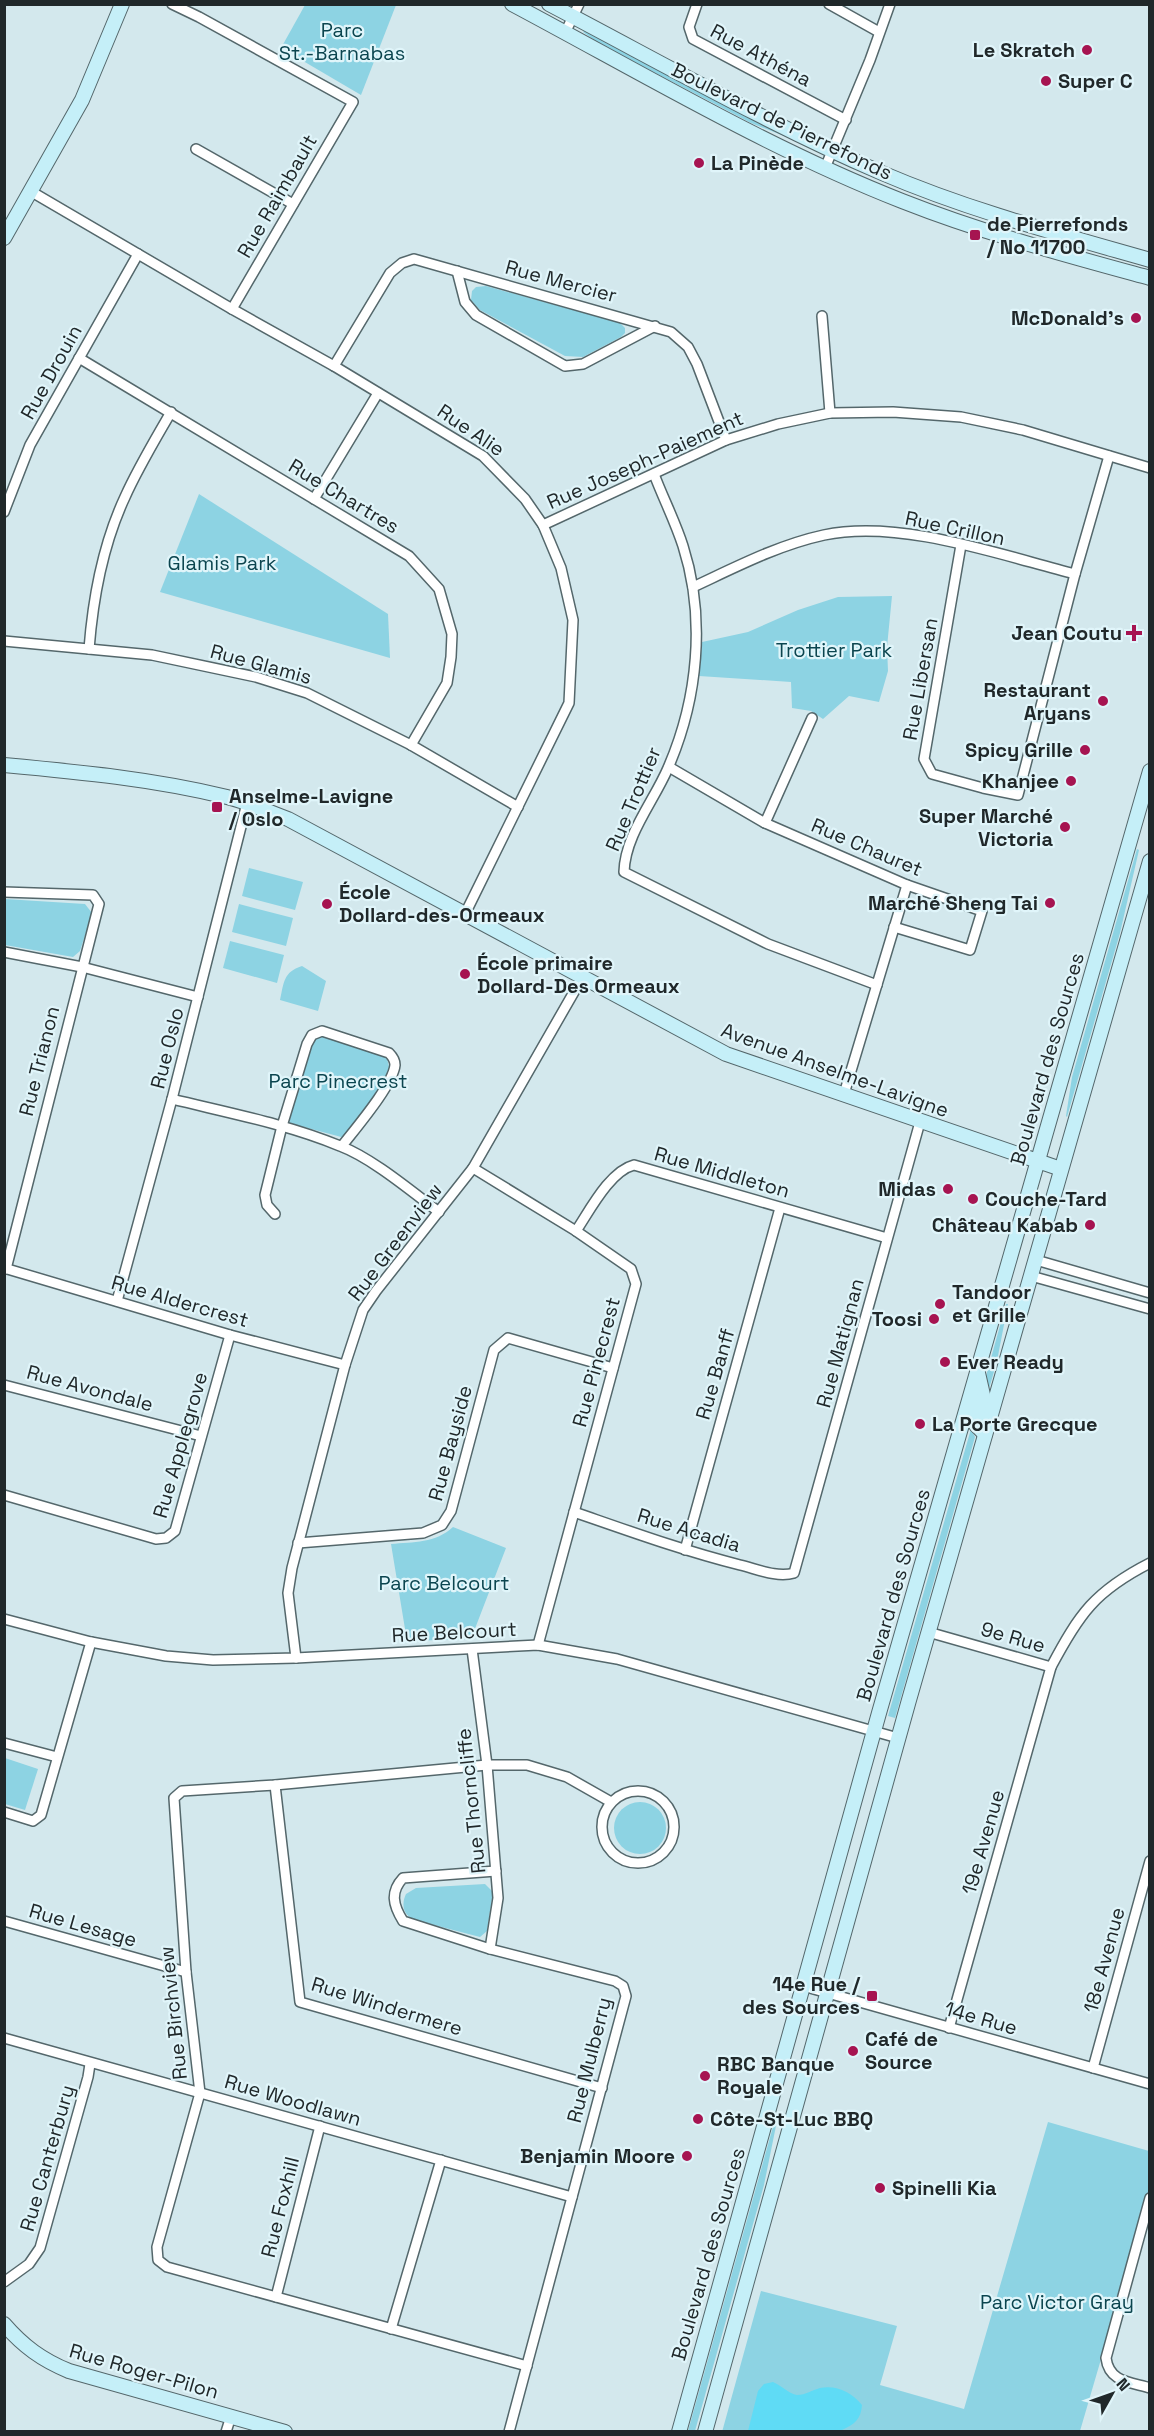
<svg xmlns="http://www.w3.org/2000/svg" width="1154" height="2436" viewBox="0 0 1154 2436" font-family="'Space Grotesk',sans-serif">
<rect width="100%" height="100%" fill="#d3e8ed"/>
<g fill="#8dd3e3">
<path d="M 305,5 L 396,5 L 361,95 L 281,48 Z"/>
<path d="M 585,30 L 789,138 L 751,123 L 600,44 L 583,32 Z"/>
<path d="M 486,286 L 620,323 L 625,328 L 625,333 L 621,337 L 583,357 L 565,356 L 480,310 L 471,300 L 472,291 L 476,287 Z"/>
<path d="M 199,494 L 388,614 L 390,658 L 160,592 Z"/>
<path d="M 892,596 L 887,647 L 888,671 L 879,702 L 849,696 L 823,719 L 811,711 L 792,708 L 791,682 L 699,676 L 702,642 L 748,632 L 798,610 L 838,597 Z"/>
<path d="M 1137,849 L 1139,850 L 1120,933 L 1067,1117 L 1066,1116 L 1072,1077 Z"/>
<path d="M 249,868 L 303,882 L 295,910 L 242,896 Z"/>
<path d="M 5,899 L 85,904 L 92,913 L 80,951 L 73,957 L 5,945 Z"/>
<path d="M 239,904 L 293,918 L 286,946 L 232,932 Z"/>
<path d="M 230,941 L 284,955 L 277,983 L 223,968 Z"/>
<path d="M 302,966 L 326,981 L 318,1011 L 280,1000 C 284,983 283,972 302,966 Z"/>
<path d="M 323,1036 L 387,1058 L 389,1067 L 384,1080 L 345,1138 L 289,1123 L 309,1047 L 315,1039 Z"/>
<path d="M 1006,1304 L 1008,1304 L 997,1361 L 987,1396 L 986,1376 Z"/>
<path d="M 971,1429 L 975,1437 L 895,1718 L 888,1716 Z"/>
<path d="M 453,1527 L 506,1548 L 471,1639 L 407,1641 L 391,1544 C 413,1542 436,1543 453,1527 Z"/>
<path d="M 5,1758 L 38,1769 L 25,1810 L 5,1804 Z"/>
<circle cx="640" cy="1828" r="26"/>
<path d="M 485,1884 L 493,1892 L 487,1931 L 480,1937 L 415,1920 C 403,1915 401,1905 406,1894 L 416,1888 Z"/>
<path d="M 776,2116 L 778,2116 L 764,2185 L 695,2431 L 688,2431 Z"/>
<path d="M 1048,2122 L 1149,2151 L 1149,2195 L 1080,2431 L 722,2432 L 761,2291 L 897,2326 L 880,2385 L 964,2409 Z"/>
</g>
<path fill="#5fdbf5" d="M 773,2382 C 781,2385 789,2394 797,2395 C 806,2395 812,2390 820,2388 C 837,2385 851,2392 862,2405 C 861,2419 855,2424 842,2430 L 748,2431 L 758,2391 L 764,2384 Z"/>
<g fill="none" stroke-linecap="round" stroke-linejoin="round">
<defs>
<g id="street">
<path d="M 172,4 L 199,17 L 353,102 L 232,309"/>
<path d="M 697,4 L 689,27 L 693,39 L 846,120"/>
<path d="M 829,4 L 879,32"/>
<path d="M 565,33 L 579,4"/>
<path d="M 196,149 L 293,204"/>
<path d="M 825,168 L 870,60 L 890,4"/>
<path d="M 32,192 L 232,309 L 334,366 L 483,456 L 525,499 L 543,525 L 561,568 L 573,620 L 569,703 L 465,914"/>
<path d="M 457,271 L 465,302 L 476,315 L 565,366 L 583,364 L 655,326"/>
<path d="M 822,316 L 830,413"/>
<path d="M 79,358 L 409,556 L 439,589 L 452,634 L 451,657 L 447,683 L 411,745"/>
<path d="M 334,366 L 390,273 L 402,263 L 414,259 L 671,332 L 688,347 L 697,364 L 726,440"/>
<path d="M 654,474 C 663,498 675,521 683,546 C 706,618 698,699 668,768 C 654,801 625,835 624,872 L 768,944 L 877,985"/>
<path d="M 314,499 L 378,393"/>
<path d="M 4,512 L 30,445 L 138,254"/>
<path d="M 543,525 L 726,440 L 778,424 L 830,413 L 893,412 L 961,417 L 1023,430 L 1150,468"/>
<path d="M 961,545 L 924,759 L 932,774 L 983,788 L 1018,795 L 1075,574 L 1109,456"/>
<path d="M 693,587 C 736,567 778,545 824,535 C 901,519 1000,555 1075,574"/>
<path d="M 4,641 L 152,655 L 256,677 L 307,693 L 411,745 L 518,807"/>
<path d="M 89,649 C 93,598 103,544 125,497 C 138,468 155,440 171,412"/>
<path d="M 669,767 L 765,823 L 907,885 L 982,911 L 970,950 L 894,927"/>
<path d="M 765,823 L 812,718"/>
<path d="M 4,892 L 93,895 L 99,904 L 6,1269"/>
<path d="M 4,952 L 82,967 L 198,997"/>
<path d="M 844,1094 L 907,885"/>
<path d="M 172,1099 C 229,1113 287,1124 340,1146 C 372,1158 411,1191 439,1212"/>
<path d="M 473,1168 L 576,1231 L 631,1269 L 636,1284 L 538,1645"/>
<path d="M 275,1214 L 267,1205 L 265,1195 L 282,1126 L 307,1044 L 312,1035 L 322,1031 L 389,1053 C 393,1057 395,1060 395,1065 C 393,1085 355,1129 342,1146"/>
<path d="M 576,1231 C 590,1210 610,1171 634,1165 L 887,1238"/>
<path d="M 1036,1260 L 1150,1293"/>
<path d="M 4,1268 L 230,1335 L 345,1365"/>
<path d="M 1031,1276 L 1150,1309"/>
<path d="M 117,1301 L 172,1099 L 247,803"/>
<path d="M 4,1385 L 201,1436"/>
<path d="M 4,1495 L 156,1539 L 166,1538 L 175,1531 L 230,1335"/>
<path d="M 574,1512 C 629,1531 684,1551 740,1565 C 757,1569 777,1578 794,1573 L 920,1122"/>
<path d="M 298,1543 L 423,1533 L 442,1525 L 451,1511 L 494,1350 L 508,1338 L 613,1368"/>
<path d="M 685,1550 L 780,1208"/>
<path d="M 4,1619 L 91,1642 L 166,1656 L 213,1660 L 296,1658 L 538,1645 L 617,1659 L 898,1738"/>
<path d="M 928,1632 L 1051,1667"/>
<path d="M 472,1649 L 487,1765 L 498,1898 L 490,1949"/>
<path d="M 296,1658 L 288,1593 L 292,1568 L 345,1365 L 363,1310 L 376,1291 L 473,1168 L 582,978"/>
<path d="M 4,1743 L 57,1757"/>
<path d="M 275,1785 L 300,2002 L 602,2088"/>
<circle cx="638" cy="1827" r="36"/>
<path d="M 4,1812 L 33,1821 L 41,1815 L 91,1642"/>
<path d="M 496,1871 L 403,1878 C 390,1892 393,1905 403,1921 L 490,1949 L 615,1981 L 623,1986 L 626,1996 L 509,2432"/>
<path d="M 4,1921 L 186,1972"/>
<path d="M 803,1986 L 1150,2084"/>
<path d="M 949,2028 L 1051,1667 C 1079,1614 1095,1591 1150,1563"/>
<path d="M 4,2038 L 572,2197"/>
<path d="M 1093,2068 L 1150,1861"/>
<path d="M 1150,2198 L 1106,2358 C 1109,2382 1130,2382 1150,2388"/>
<path d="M 4,2282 L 29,2264 L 40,2248 L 88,2077 L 90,2064"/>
<path d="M 276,2297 L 320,2126"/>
<path d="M 391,2329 L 441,2160"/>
<path d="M 527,2366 L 167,2267 L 158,2260 L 157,2247 L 200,2093 L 186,1972 L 174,1798 L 182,1791 L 275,1785 L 487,1765 L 527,1765 L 567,1777 L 611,1802"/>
<path d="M 226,2432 L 231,2416"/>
</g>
<g id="secondary">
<path d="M 512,4 C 640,72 767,148 902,201 C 983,233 1066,255 1150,278"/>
<path d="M 549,4 C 660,62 768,124 882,173 C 968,210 1059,234 1150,260"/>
<path d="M 4,238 L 82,100 L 122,4"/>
<path d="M 4,765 C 79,772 154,779 227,797 C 248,802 268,812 288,819 L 726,1054 L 1061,1169"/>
<path d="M 978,1373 L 983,1395 L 976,1425 L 985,1434"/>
<path d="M 4,2324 C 23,2346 42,2360 69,2371 L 285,2432"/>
<path d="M 679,2432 L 879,1713 L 1150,771"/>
<path d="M 705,2432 L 909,1700 L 1150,861"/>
</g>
</defs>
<use href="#street" stroke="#54676b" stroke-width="12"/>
<use href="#secondary" stroke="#54676b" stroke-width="16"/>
<use href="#street" stroke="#fff" stroke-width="9"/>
<use href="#secondary" stroke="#c5eff8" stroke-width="14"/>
</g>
<g fill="#a61451" stroke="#e0f5fa" stroke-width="2">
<circle cx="1087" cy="50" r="6"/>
<circle cx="1046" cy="81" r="6"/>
<circle cx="699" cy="163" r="6"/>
<rect x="969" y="229" width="12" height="12" rx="3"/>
<circle cx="1136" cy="318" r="6"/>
<path d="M1131 624h6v6h6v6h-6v6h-6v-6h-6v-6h6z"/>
<circle cx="1103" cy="701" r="6"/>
<circle cx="1085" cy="750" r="6"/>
<circle cx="1071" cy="781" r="6"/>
<rect x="211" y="801" width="12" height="12" rx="3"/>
<circle cx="1065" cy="827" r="6"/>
<circle cx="1050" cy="903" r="6"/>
<circle cx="327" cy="904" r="6"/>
<circle cx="465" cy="974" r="6"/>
<circle cx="948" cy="1189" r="6"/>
<circle cx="973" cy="1199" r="6"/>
<circle cx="1090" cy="1225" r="6"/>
<circle cx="940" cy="1304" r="6"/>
<circle cx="934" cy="1319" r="6"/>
<circle cx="945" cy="1362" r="6"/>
<circle cx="920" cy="1424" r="6"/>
<rect x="866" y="1990" width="12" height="12" rx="3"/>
<circle cx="853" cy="2051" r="6"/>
<circle cx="705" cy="2076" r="6"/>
<circle cx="698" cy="2119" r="6"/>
<circle cx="687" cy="2156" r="6"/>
<circle cx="880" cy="2188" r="6"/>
</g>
<g text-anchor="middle" stroke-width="4.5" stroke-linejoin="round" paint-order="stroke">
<g font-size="20" fill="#0b454f" stroke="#e0f5fa">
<text x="342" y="37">Parc<tspan x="342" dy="23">St.-Barnabas</tspan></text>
<text x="222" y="570">Glamis Park</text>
<text x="834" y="657">Trottier Park</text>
<text x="338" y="1088">Parc Pinecrest</text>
<text x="444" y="1590">Parc Belcourt</text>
<text x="1057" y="2309">Parc Victor Gray</text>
</g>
<g font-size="20" font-weight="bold" fill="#20282a" stroke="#e0f5fa" text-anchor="start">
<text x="1075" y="57" text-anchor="end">Le Skratch</text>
<text x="1058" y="88">Super C</text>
<text x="711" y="170">La Pinède</text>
<text x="987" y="231">de Pierrefonds<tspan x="987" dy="23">/ No 11700</tspan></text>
<text x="1124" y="325" text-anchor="end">McDonald's</text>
<text x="1122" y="640" text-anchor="end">Jean Coutu</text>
<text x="1091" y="697" text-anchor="end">Restaurant<tspan x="1091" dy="23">Aryans</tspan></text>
<text x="1073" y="757" text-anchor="end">Spicy Grille</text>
<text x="1059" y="788" text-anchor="end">Khanjee</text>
<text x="229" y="803">Anselme-Lavigne<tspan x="229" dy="23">/ Oslo</tspan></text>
<text x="1053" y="823" text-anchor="end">Super Marché<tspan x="1053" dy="23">Victoria</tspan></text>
<text x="339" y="899">École<tspan x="339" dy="23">Dollard-des-Ormeaux</tspan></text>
<text x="1038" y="910" text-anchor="end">Marché Sheng Tai</text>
<text x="477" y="970">École primaire<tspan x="477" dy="23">Dollard-Des Ormeaux</tspan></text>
<text x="936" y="1196" text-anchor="end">Midas</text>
<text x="985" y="1206">Couche-Tard</text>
<text x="1078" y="1232" text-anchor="end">Château Kabab</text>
<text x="952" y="1299">Tandoor<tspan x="952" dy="23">et Grille</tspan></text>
<text x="922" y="1326" text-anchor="end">Toosi</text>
<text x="957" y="1369">Ever Ready</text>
<text x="932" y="1431">La Porte Grecque</text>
<text x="860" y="1991" text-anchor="end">14e Rue /<tspan x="860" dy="23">des Sources</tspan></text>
<text x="865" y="2046">Café de<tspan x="865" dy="23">Source</tspan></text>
<text x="717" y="2071">RBC Banque<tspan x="717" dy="23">Royale</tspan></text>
<text x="710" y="2126">Côte-St-Luc BBQ</text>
<text x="675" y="2163" text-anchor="end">Benjamin Moore</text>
<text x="892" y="2195">Spinelli Kia</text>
</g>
<g font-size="20" fill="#20282a" stroke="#e0f5fa">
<text transform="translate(761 55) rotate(28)" y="7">Rue Athéna</text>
<text transform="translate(782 121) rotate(26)" y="7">Boulevard de Pierrefonds</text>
<text transform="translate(277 196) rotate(-60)" y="7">Rue Raimbault</text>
<text transform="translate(561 281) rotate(15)" y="7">Rue Mercier</text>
<text transform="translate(51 372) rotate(-61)" y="7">Rue Drouin</text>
<text transform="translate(471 430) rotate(34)" y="7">Rue Alie</text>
<text transform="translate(645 460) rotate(-24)" y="7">Rue Joseph-Paiement</text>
<text transform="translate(344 496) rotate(31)" y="7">Rue Chartres</text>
<text transform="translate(955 528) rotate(12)" y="7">Rue Crillon</text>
<text transform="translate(261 664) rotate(15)" y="7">Rue Glamis</text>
<text transform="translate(920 679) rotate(-80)" y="7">Rue Libersan</text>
<text transform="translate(633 799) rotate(-67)" y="7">Rue Trottier</text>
<text transform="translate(867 847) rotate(23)" y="7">Rue Chauret</text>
<text transform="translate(167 1048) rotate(-76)" y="7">Rue Oslo</text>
<text transform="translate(1047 1059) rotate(-74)" y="7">Boulevard des Sources</text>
<text transform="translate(39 1061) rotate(-76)" y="7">Rue Trianon</text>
<text transform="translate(835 1070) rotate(20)" y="7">Avenue Anselme-Lavigne</text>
<text transform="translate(722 1172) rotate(16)" y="7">Rue Middleton</text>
<text transform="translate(395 1242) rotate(-53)" y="7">Rue Greenview</text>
<text transform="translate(180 1301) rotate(16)" y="7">Rue Aldercrest</text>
<text transform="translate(840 1343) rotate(-75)" y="7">Rue Matignan</text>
<text transform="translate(596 1362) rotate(-75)" y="7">Rue Pinecrest</text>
<text transform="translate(715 1374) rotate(-74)" y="7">Rue Banff</text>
<text transform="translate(90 1388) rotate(15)" y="7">Rue Avondale</text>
<text transform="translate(450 1443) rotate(-75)" y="7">Rue Bayside</text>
<text transform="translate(180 1445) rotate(-74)" y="7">Rue Applegrove</text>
<text transform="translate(689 1530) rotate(17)" y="7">Rue Acadia</text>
<text transform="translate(893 1595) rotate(-74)" y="7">Boulevard des Sources</text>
<text transform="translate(454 1632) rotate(-3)" y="7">Rue Belcourt</text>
<text transform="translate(1013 1637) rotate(16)" y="7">9e Rue</text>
<text transform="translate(471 1801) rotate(-96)" y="7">Rue Thorncliffe</text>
<text transform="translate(983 1842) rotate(-74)" y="7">19e Avenue</text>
<text transform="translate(83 1925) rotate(16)" y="7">Rue Lesage</text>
<text transform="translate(1104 1960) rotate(-75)" y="7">18e Avenue</text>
<text transform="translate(387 2006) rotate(17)" y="7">Rue Windermere</text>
<text transform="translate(173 2013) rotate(-96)" y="7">Rue Birchview</text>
<text transform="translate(981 2018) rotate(16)" y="7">14e Rue</text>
<text transform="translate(589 2060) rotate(-76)" y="7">Rue Mulberry</text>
<text transform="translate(293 2100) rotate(16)" y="7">Rue Woodlawn</text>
<text transform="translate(47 2158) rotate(-74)" y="7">Rue Canterbury</text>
<text transform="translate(280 2207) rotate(-76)" y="7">Rue Foxhill</text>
<text transform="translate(708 2254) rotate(-74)" y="7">Boulevard des Sources</text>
<text transform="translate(144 2371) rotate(16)" y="7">Rue Roger-Pilon</text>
</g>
</g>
<rect width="1154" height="2436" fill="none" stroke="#20282a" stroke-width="12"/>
<g transform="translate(1112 2394) rotate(50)" stroke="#e0f5fa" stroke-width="4.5" paint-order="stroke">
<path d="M0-4.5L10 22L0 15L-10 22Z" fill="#20282a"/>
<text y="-9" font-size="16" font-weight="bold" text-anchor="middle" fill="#20282a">N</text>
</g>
</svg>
